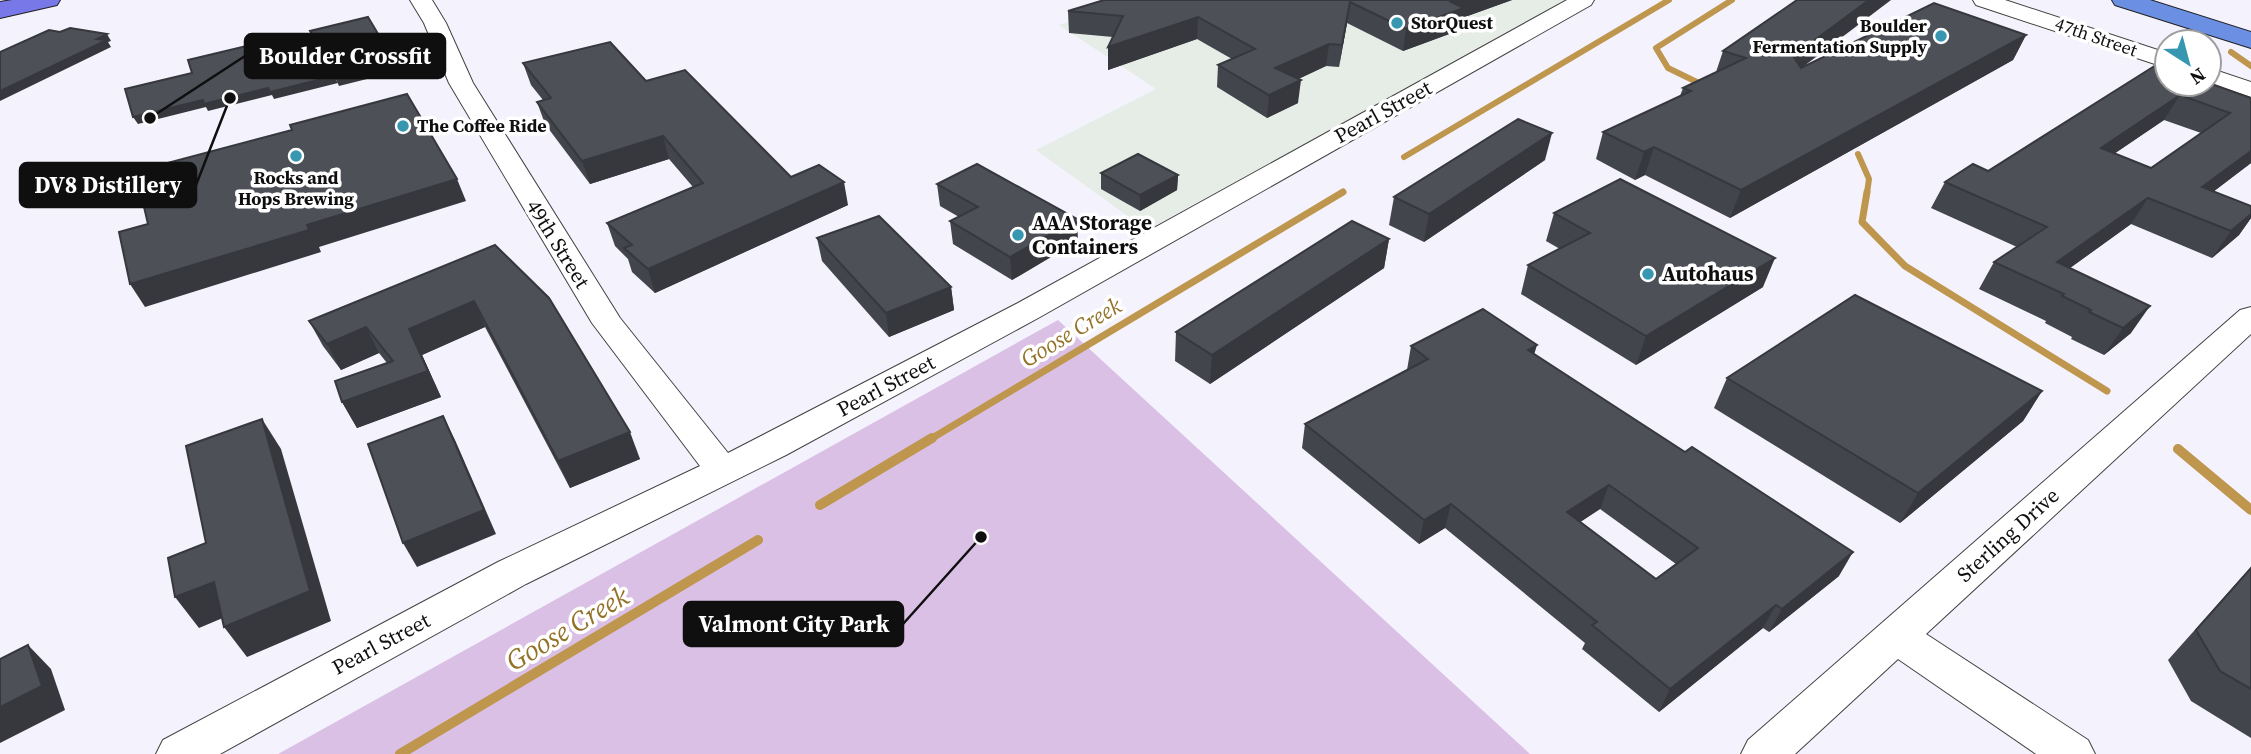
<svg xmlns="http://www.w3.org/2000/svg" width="2251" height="754" viewBox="0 0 2251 754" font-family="'Source Serif 4',serif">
<rect width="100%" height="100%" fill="#f4f3fd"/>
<path fill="#e5ede6" d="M 1141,0 L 1569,0 L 1147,230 L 1036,150 L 1156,89 L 1059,25 Z"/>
<path fill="#dbc0e5" d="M 1058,320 L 1530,754 L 278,754 Z"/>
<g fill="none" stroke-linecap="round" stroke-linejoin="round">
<g stroke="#be964d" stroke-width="6">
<path d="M 2231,52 L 2251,66"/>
<path d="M 1703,85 L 1668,68 L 1656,48 L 1732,0"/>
<path d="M 1858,154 L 1869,179 L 1867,193"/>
<path d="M 1404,157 L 1669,0"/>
<path d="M 1341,193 L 1343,192"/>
</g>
<g stroke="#be964d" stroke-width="7">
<path d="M 1867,192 L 1862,222 L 1905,266 L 2107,391"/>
<path d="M 929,440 L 1343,192"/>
</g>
<g stroke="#be964d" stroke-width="10">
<path d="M 2178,449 L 2251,510"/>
<path d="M 820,505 L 932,438"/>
<path d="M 400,754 L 758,540"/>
</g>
<defs>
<g id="minor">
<path d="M 410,0 L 432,0 L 446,23 L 473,83 L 620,318 L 728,453 L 1018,303 L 1567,0 L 1594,0 L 1591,5 L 1040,317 L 786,455 L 526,584 L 220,754 L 156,754 L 163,740 L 498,562 L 700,466 L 592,323 L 449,83 L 424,23 Z"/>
<path d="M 1973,0 L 2005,0 L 2167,53 L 2167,68 L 1976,5 Z"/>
<path d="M 2209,68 L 2251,82 L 2251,97 L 2209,83 Z"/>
<path d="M 2251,307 L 2251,334 L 1926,634 L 2088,740 L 2095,754 L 2036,754 L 1898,659 L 1795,754 L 1741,754 L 1748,740 L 2240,310 Z"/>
</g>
<path id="major" d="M 12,0 L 60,0 L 57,5 L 0,18 L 0,2 Z"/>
<path id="highway" d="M 2112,0 L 2150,0 L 2251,32 L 2251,48 L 2115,5 Z"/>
</defs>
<use href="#minor" stroke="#424242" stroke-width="2"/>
<use href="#major" stroke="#202020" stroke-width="2"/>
<use href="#highway" stroke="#202020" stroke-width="2"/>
<use href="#minor" fill="#fff" fill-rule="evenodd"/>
<use href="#major" fill="#7978e8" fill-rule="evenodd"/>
<use href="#highway" fill="#6b8fe3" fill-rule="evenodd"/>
</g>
<g fill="#42454b" fill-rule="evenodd">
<path d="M 1104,0 L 1512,0 L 1462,18 L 1460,30 L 1403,51 L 1347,23 L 1339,67 L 1326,66 L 1298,79 L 1298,103 L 1267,118 L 1217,87 L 1218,65 L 1232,59 L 1197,39 L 1108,70 L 1113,37 L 1069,33 L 1068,11 Z"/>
<path d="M 2026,35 L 2013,60 L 1730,218 L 1645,175 L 1635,180 L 1596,159 L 1603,132 L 1680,96 L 1683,88 L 1716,72 L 1723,51 L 1801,68 Z"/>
<path d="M 523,63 L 646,81 L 791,177 L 848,205 L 655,293 L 632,272 L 628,259 L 615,246 L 607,223 L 693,187 L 669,159 L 590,184 L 545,124 L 537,102 L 543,100 L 531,85 Z"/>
<path d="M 2167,84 L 2251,98 L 2251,163 L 2213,192 L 2251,206 L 2251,218 L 2239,235 L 2212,258 L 2131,224 L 2070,268 L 2131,333 L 2104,355 L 2071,339 L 2072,337 L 2045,323 L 2046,321 L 1979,289 L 1994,262 L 2017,247 L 1931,208 L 1945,182 L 1988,171 ZM 2164,120 L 2201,133 L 2151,168 L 2115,153 Z"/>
<path d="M 1545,160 L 1424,242 L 1389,225 L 1394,197 Z"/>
<path d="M 1101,173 L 1178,175 L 1177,190 L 1140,211 L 1101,189 Z"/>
<path d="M 937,184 L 1078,241 L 1012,280 L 953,244 L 950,221 L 959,217 L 940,206 Z"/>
<path d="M 1554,213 L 1763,287 L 1636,365 L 1521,294 L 1528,265 L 1560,249 L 1546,241 Z"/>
<path d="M 817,238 L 951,287 L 954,310 L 889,337 L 822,261 Z"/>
<path d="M 1389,239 L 1384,268 L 1210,384 L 1175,361 L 1176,332 Z"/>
<path d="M 549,298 L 640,459 L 570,488 L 485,327 L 422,355 L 441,397 L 357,428 L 342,402 L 387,363 L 379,353 L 341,370 L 323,346 L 309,321 Z"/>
<path d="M 1411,346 L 1534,354 L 1839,576 L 1769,632 L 1763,628 L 1659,712 L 1582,649 L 1585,643 L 1445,528 L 1419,544 L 1302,448 L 1305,424 L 1407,370 ZM 1600,509 L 1676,564 L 1656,579 L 1580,522 Z"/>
<path d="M 1727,378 L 2042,391 L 2023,421 L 1900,523 L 1714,408 Z"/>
<path d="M 2251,567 L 2251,738 L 2191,701 L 2168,660 Z"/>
</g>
<g fill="#36383d">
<path d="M 1457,0 L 1512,0 L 1462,18 L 1460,30 L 1403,51 L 1406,29 L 1451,2 Z"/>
<path d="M 1869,0 L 1891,0 L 1783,82 L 1793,56 Z"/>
<path d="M 1350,2 L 1347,23 L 1339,67 L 1342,45 Z"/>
<path d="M 1198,17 L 1197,39 L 1108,70 L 1108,47 Z"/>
<path d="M 107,34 L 111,41 L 108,42 L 111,47 L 0,101 L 0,91 Z"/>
<path d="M 2026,35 L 2013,60 L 1730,218 L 1741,190 Z"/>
<path d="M 1329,44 L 1326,66 L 1273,91 L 1275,68 Z"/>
<path d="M 396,64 L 399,71 L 339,86 L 336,79 Z"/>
<path d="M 334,76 L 338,83 L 274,99 L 272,95 L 208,111 L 206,107 L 138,124 L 133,117 L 203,100 Z"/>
<path d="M 1301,80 L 1298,103 L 1267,118 L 1269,95 Z"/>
<path d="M 2180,95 L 2164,120 L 2086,173 L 2101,148 Z"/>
<path d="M 1552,133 L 1545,160 L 1424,242 L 1429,214 Z"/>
<path d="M 663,136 L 669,159 L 590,184 L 582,161 Z"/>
<path d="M 1654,147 L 1645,175 L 1635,180 L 1644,152 Z"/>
<path d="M 2251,151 L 2251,163 L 2185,213 L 2202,187 Z"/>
<path d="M 1178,175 L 1177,190 L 1140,211 L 1140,195 Z"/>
<path d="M 457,179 L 466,201 L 319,247 L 321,252 L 145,307 L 130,284 L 307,225 Z"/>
<path d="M 844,182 L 848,205 L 655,293 L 648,269 Z"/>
<path d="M 2148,198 L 2131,224 L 2045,286 L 2057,262 Z"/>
<path d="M 2251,214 L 2251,218 L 2239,235 L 2212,258 L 2231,231 Z"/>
<path d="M 1077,219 L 1078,241 L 1012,280 L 1010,257 Z"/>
<path d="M 1389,239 L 1384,268 L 1210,384 L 1212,355 Z"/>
<path d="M 1775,258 L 1763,287 L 1636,365 L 1646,336 Z"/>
<path d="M 951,287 L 954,310 L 889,337 L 886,313 Z"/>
<path d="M 474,301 L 485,327 L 422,355 L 441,397 L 357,428 L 342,402 L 428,371 L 409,329 Z"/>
<path d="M 2150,306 L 2131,333 L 2104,355 L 2123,328 Z"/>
<path d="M 366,327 L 379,353 L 341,370 L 327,344 Z"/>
<path d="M 1537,345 L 1530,368 L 1528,350 Z"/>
<path d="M 2042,391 L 2023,421 L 1900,523 L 1918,493 Z"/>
<path d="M 443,416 L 455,440 L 496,534 L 417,567 L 403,543 Z"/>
<path d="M 262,419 L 281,449 L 331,621 L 247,657 L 224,627 Z"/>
<path d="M 630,432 L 640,459 L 570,488 L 558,461 Z"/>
<path d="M 1609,485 L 1600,509 L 1559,536 L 1567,512 Z"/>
<path d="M 1451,504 L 1445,528 L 1419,544 L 1424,520 Z"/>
<path d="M 1853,552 L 1839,576 L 1769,632 L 1782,609 Z"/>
<path d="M 214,582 L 237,612 L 199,628 L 175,597 Z"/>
<path d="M 1776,605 L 1763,628 L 1659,712 L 1670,689 Z"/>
<path d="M 28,645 L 51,669 L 65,710 L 0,743 L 0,707 Z"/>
</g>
<g fill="#4d5057" stroke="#36383d" stroke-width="2" fill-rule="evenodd">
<path d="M 1104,0 L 1457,0 L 1451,2 L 1464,8 L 1406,29 L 1350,2 L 1342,45 L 1329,44 L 1275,68 L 1301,80 L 1269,95 L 1218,65 L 1255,49 L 1198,17 L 1108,47 L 1123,16 L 1068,11 Z"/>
<path d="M 1797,0 L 1869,0 L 1793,56 L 1801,68 L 1934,3 L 2026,35 L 1741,190 L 1654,147 L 1644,152 L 1603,132 L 1691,91 L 1683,88 L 1746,58 L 1723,51 Z"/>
<path d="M 368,17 L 396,64 L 336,79 L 334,76 L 270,92 L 268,88 L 204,104 L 203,100 L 133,117 L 125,89 L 192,73 L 188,60 L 251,45 L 256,57 L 317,43 L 310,31 Z"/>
<path d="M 70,28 L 107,34 L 97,39 L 107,40 L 0,91 L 0,52 L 49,30 L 60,32 Z"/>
<path d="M 610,42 L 646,81 L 685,70 L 791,177 L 819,165 L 844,182 L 648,269 L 624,248 L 632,245 L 607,223 L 703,183 L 663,136 L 582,161 L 537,102 L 551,98 L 523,63 Z"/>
<path d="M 2164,60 L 2167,61 L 2167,84 L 2209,83 L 2251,98 L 2251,151 L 2202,187 L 2251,206 L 2251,214 L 2231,231 L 2148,198 L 2057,262 L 2150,306 L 2123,328 L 2089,312 L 2091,310 L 2062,296 L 2064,294 L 1994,262 L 2047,227 L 1945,182 L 1973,164 L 1988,171 ZM 2180,95 L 2230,113 L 2151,168 L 2101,148 Z"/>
<path d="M 407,94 L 457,179 L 307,225 L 309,230 L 130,284 L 119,232 L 148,224 L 141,194 L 165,188 L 160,165 L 292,130 L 290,125 Z"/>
<path d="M 1518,119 L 1552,133 L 1429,214 L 1394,197 Z"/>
<path d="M 1138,154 L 1178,175 L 1140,195 L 1101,173 Z"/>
<path d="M 977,164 L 1077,219 L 1010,257 L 950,221 L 978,207 L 937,184 Z"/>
<path d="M 1620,179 L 1775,258 L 1646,336 L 1528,265 L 1590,233 L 1554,213 Z"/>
<path d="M 879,216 L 951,287 L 886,313 L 817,238 Z"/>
<path d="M 1352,221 L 1389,239 L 1212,355 L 1176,332 Z"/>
<path d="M 495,245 L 549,298 L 630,432 L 558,461 L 474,301 L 409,329 L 428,371 L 342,402 L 335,381 L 393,361 L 366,327 L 327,344 L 309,321 Z"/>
<path d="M 1855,295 L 2042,391 L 1918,493 L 1727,378 Z"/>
<path d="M 1483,309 L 1537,345 L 1528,350 L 1608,402 L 1685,452 L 1692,447 L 1853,552 L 1782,609 L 1776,605 L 1670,689 L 1592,625 L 1597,622 L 1451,504 L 1424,520 L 1305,424 L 1428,359 L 1411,346 ZM 1609,485 L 1698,548 L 1656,579 L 1567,512 Z"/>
<path d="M 443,416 L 484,510 L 403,543 L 368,444 Z"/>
<path d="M 262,419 L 310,591 L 224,627 L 214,582 L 175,597 L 168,558 L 206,543 L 186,446 Z"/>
<path d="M 2251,568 L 2251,689 L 2220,671 L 2196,630 Z"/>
<path d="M 28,645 L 42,686 L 0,707 L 0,659 Z"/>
</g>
<g fill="#3797b0" stroke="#fff" stroke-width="2.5">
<circle cx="1397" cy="23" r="7"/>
<circle cx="1941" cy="36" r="7"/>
<circle cx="403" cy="126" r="7"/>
<circle cx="296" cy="156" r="7"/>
<circle cx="1018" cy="235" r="7"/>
<circle cx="1648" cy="274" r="7"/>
</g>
<g text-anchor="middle" stroke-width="7" stroke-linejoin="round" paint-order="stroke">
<g font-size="18" font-weight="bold" fill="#0f0f0f" stroke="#fff" text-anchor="start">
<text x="1411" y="29">StorQuest</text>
<text x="1927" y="32" text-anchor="end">Boulder<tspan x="1927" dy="21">Fermentation Supply</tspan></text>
<text x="417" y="132">The Coffee Ride</text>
<text x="296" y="184" text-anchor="middle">Rocks and<tspan x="296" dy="21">Hops Brewing</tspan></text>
</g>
<g font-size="18" fill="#0f0f0f" stroke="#fff">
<text transform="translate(2096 37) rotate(19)" y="6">47th Street</text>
</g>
<g font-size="21" fill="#0f0f0f" stroke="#fff">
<text transform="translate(1383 112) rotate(-29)" y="7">Pearl Street</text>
<text transform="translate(558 244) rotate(58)" y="7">49th Street</text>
<text transform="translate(886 386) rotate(-28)" y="7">Pearl Street</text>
<text transform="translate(2008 535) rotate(-42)" y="7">Sterling Drive</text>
<text transform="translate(381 644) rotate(-28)" y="7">Pearl Street</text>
</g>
<g font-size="21" font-weight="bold" fill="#0f0f0f" stroke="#fff" text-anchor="start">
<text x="1032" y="230">AAA Storage<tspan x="1032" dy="24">Containers</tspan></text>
<text x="1662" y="281">Autohaus</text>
</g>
<g font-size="23" font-style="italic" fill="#937126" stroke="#fff">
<text transform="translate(1071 332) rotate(-31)" y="8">Goose Creek</text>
</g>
<g font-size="28" font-style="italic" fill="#937126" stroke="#fff">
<text transform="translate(567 628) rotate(-31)" y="10">Goose Creek</text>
</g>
</g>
<path fill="none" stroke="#0f0f0f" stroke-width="2.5" d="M150 118L245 56M230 98L196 185M981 537L903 624"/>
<g fill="#0f0f0f" stroke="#fff" stroke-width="2.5">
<circle cx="150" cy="118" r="7"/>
<circle cx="230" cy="98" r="7"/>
<circle cx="981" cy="537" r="7"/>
</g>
<g fill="#0f0f0f" stroke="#0f0f0f" stroke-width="2.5">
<rect x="245" y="34" width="200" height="44" rx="7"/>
<rect x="20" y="163" width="176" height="44" rx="7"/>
<rect x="684" y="602" width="219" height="44" rx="7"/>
</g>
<g font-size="23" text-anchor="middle" font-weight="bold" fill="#fff">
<text x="345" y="64">Boulder Crossfit</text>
<text x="108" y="193">DV8 Distillery</text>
<text x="794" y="632">Valmont City Park</text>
</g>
<g transform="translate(2188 63) rotate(144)"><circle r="33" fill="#ffffff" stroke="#9f9f9f" stroke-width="2"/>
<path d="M0-5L12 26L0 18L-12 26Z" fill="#3797b0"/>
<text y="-10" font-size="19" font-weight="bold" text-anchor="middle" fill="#0f0f0f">N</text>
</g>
</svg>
